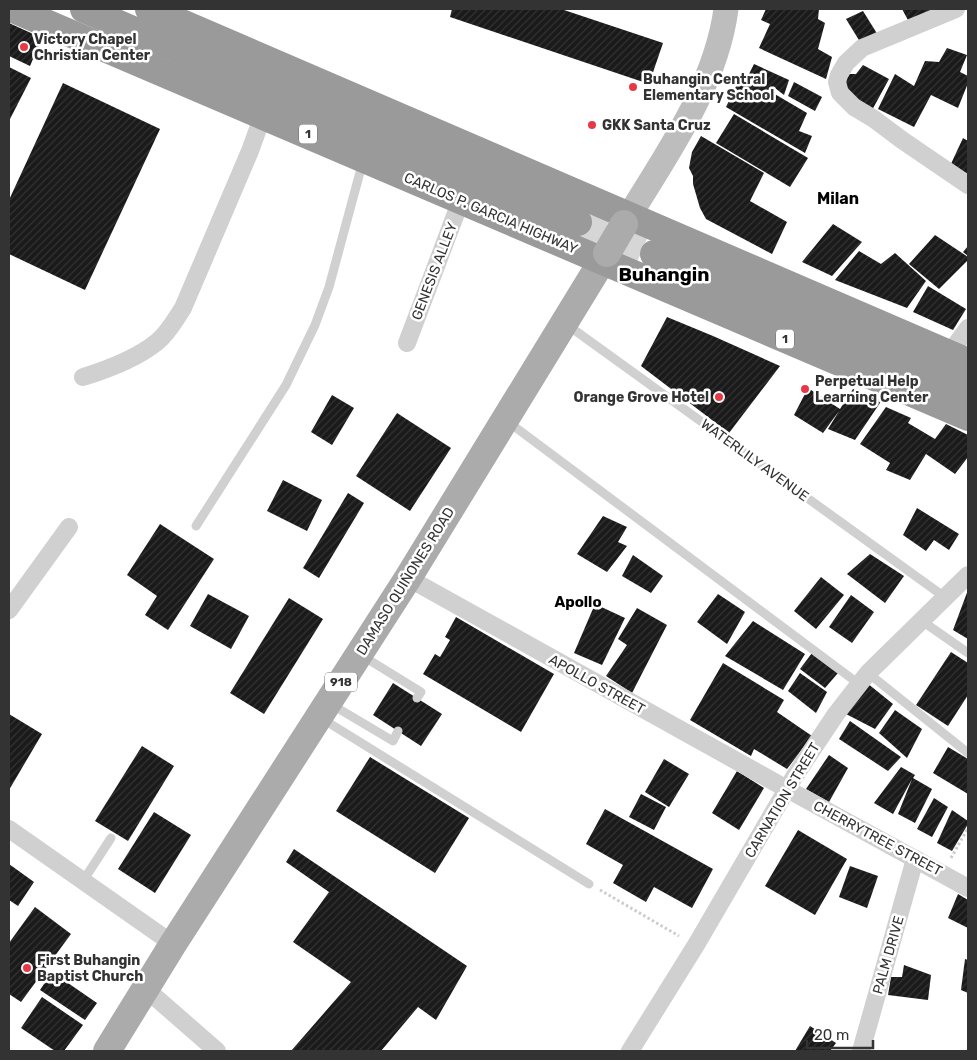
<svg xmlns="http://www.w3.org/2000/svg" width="977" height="1060" viewBox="0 0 977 1060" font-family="Rubik,sans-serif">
<defs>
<pattern id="building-hatch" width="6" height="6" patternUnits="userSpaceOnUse" patternTransform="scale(1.25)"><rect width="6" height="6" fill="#1a1a1a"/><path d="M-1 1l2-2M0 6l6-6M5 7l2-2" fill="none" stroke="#333"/></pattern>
</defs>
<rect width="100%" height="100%" fill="#fff"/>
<g fill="url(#building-hatch)">
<path d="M 452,9 L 561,9 L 663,43 L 649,84 L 450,17 Z"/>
<path d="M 766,9 L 819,9 L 818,19 L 825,23 L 818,49 L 832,57 L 826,79 L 759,48 L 770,24 L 761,20 Z"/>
<path d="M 902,9 L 942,9 L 909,22 Z"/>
<path d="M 863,11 L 881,40 L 862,45 L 846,19 Z"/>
<path d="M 9,23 L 42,38 L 30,66 L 9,56 Z"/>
<path d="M 947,48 L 967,55 L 960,72 L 968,76 L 968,83 L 958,108 L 931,95 L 914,127 L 878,109 L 895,74 L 914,86 L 925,61 L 939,62 Z"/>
<path d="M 754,64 L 789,80 L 784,95 L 775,88 L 773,93 L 807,113 L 799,131 L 812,136 L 805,153 L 726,107 L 741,76 L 747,78 Z"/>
<path d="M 863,65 L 889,79 L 871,112 L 840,91 L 846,74 L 856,74 Z"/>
<path d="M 9,67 L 31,78 L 9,121 Z"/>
<path d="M 794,82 L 822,97 L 815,111 L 788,96 Z"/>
<path d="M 63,83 L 160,129 L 85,290 L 9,254 L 9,200 Z"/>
<path d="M 734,114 L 808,158 L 790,187 L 716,143 Z"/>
<path d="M 701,136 L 764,173 L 750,201 L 787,222 L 772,254 L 706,219 L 700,208 L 693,184 L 693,176 L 689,168 L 692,152 Z"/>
<path d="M 963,138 L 968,141 L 968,174 L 950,166 Z"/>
<path d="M 833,224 L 862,242 L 832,276 L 802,262 Z"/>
<path d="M 935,235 L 968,257 L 968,260 L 939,289 L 909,264 Z"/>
<path d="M 968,246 L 968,256 L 963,252 Z"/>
<path d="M 859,251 L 881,264 L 895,253 L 926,281 L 907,308 L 835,280 Z"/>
<path d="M 928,286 L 966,309 L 953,330 L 913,312 Z"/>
<path d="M 667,317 L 713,336 L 780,366 L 729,433 L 641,366 Z"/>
<path d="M 808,388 L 840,409 L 853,389 L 882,400 L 855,440 L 828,429 L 839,411 L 823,433 L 794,415 Z"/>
<path d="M 332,395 L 354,408 L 332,445 L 311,432 Z"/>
<path d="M 886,407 L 911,418 L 908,423 L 935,439 L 946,424 L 968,435 L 968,457 L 955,474 L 926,454 L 910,480 L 886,470 L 890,463 L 860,444 Z"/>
<path d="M 397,413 L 451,448 L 410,511 L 356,476 Z"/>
<path d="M 283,480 L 322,500 L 307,531 L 267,511 Z"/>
<path d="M 348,493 L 364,503 L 319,578 L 303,568 Z"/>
<path d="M 917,508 L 959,534 L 949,550 L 934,540 L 926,551 L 903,535 Z"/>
<path d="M 603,516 L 627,527 L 618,542 L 627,546 L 607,572 L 577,554 Z"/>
<path d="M 160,524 L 214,559 L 168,630 L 145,615 L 157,596 L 127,575 Z"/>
<path d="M 870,554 L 904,576 L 885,603 L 847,574 Z"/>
<path d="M 633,555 L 663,576 L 651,593 L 622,576 Z"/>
<path d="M 821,577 L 844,595 L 816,629 L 794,611 Z"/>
<path d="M 968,590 L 968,639 L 953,630 Z"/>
<path d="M 208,594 L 249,616 L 231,649 L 190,626 Z"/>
<path d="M 718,594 L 745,612 L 727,644 L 697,622 Z"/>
<path d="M 851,595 L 874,612 L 852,643 L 829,627 Z"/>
<path d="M 289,598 L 323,619 L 264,714 L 230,693 Z"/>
<path d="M 595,604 L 625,618 L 602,665 L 574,653 Z"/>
<path d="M 637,608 L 667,625 L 632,693 L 606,676 L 627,645 L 618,639 Z"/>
<path d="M 456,617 L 554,674 L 521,732 L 423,674 L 435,654 L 440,657 L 450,640 L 445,637 Z"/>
<path d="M 753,621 L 805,654 L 783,690 L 725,656 Z"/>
<path d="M 951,652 L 968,663 L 968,695 L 948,726 L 916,705 Z"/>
<path d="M 812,653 L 838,673 L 825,688 L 800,669 Z"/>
<path d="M 723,663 L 784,700 L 777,712 L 812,736 L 787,769 L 754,749 L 751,756 L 690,720 Z"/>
<path d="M 800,673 L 827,692 L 816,713 L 788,691 Z"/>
<path d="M 393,683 L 442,714 L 421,746 L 373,715 Z"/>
<path d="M 867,683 L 893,704 L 875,729 L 846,714 Z"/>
<path d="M 895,710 L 922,729 L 907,758 L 879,733 Z"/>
<path d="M 9,714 L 42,734 L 9,790 Z"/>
<path d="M 850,721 L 901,757 L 888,771 L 839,739 Z"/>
<path d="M 142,746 L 174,766 L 128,841 L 95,821 Z"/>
<path d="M 948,747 L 968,759 L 968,794 L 933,773 Z"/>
<path d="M 829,755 L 848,768 L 829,802 L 806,789 Z"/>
<path d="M 370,757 L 469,818 L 435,873 L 336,811 Z"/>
<path d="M 664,759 L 689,774 L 669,807 L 645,792 Z"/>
<path d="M 901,767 L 915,775 L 913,778 L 932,789 L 915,823 L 898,814 L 912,779 L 893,814 L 874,803 Z"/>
<path d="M 737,771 L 764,788 L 739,830 L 712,813 Z"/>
<path d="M 641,794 L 666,807 L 654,830 L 629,817 Z"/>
<path d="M 934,798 L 948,807 L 932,837 L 917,829 Z"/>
<path d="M 605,809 L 713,869 L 692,908 L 654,887 L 646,902 L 613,883 L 623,865 L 586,844 Z"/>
<path d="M 952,810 L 968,821 L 968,824 L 952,851 L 937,843 Z"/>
<path d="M 154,812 L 191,835 L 155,893 L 118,869 Z"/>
<path d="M 798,830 L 847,859 L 815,915 L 765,886 Z"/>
<path d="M 294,849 L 467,966 L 436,1020 L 418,1007 L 381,1051 L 291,1051 L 351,982 L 293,942 L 329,892 L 286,862 Z"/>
<path d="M 9,864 L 34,882 L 18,906 L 9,900 Z"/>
<path d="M 850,866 L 878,876 L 867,908 L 839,897 Z"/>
<path d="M 958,894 L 968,900 L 968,928 L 948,918 Z"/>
<path d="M 35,907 L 71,934 L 21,1002 L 9,994 L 9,943 Z"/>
<path d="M 965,959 L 968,960 L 968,993 L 961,990 Z"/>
<path d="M 904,965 L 931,975 L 928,1000 L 888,995 L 891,977 L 902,977 Z"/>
<path d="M 52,972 L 97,1003 L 85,1020 L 40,990 Z"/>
<path d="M 42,997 L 83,1025 L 64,1051 L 55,1051 L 21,1028 Z"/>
<path d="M 810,1026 L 836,1043 L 830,1051 L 795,1051 Z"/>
</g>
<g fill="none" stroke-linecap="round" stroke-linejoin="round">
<path stroke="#d6d6d6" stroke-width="28" stroke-dasharray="28 14" stroke-linecap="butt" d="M 578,222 L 654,254"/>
<g stroke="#cdcdcd" stroke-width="3" stroke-dasharray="2.5 2.5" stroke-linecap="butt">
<path d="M 951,858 L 968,828"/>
<path d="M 600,890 L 679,936"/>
</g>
<g stroke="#d0d0d0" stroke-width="9">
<path d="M 566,324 L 946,598"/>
<path d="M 507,421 L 859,684"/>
<path d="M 196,526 L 286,385 L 315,325 L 329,287 L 363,161"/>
<path d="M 922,621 L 968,653"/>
<path d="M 361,655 L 421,692 L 417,698"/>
<path d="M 868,673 L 968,753"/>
<path d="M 329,703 L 393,741 L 398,731"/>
<path d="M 321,718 L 589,884"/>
<path d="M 83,881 L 111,838"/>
</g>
<g stroke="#d0d0d0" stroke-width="18">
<path d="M 956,9 L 862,48 L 846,63 L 839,75 L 837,82 L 840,93 L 854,107 L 874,119 L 902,140 L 968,185"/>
<path d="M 407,343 L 461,200"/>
<path d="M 949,354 L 968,328"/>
<path d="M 83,377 C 109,369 136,359 157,342 C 168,333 175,320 183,308 L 250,151 L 263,115"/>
<path d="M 408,578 L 787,789 L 968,888"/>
<path d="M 9,610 L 69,527"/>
<path d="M 9,829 L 173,944"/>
<path d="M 146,989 L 217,1051"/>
<path d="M 630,1051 L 696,945 L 794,777 L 836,714 L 868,673 L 968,575"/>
<path d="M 861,1051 L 915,859"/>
</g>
<path stroke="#bdbdbd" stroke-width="25" d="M 629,216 C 668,152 716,85 726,9"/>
<path stroke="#ababab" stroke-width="28" d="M 107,1051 L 173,944 L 408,578 L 607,253"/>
<g stroke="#9a9a9a" stroke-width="28">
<path d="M 13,9 L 968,417"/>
<path d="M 84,9 L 578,222"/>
<path d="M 149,9 L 968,362"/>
<path d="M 654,254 L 968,390"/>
</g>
<path stroke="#ababab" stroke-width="28" d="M 607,253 L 624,224"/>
</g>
<g fill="#e63946" stroke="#fff" stroke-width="2">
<circle cx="24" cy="47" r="5"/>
<circle cx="633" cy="87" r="5"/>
<circle cx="592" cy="125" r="5"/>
<circle cx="805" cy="389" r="5"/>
<circle cx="719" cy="397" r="5"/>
<circle cx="27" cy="968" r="5"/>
</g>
<g text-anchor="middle" stroke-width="5" stroke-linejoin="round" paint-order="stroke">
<g fill="#fff" stroke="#707070" stroke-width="1">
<rect x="299" y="124.5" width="18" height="19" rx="4"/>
<rect x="776" y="329.5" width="18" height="19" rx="4"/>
<rect x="325" y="672.5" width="32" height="19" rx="4"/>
</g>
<g font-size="12" font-weight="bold" fill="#333">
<text x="308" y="138">1</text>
<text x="785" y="343">1</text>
<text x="341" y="686">918</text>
</g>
<g font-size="14" font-weight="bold" fill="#333" stroke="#fff" text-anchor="start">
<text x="34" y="44">Victory Chapel<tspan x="34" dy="16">Christian Center</tspan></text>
<text x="643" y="84">Buhangin Central<tspan x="643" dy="16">Elementary School</tspan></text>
<text x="602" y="130">GKK Santa Cruz</text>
<text x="815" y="386">Perpetual Help<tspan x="815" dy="16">Learning Center</tspan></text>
<text x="709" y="402" text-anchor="end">Orange Grove Hotel</text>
<text x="37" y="965">First Buhangin<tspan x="37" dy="16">Baptist Church</tspan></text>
</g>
<g font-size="14" fill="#333" stroke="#fff">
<text transform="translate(491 213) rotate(23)" y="5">CARLOS P. GARCIA HIGHWAY</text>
<text transform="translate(434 271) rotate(-69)" y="5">GENESIS ALLEY</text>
<text transform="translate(755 460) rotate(36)" y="5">WATERLILY AVENUE</text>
<text transform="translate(405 581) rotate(-58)" y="5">DAMASO QUIÑONES ROAD</text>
<text transform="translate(597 684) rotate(29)" y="5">APOLLO STREET</text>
<text transform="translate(782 800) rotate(-59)" y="5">CARNATION STREET</text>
<text transform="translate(878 838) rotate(28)" y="5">CHERRYTREE STREET</text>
<text transform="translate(888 955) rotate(-74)" y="5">PALM DRIVE</text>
</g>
<g font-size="15" font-weight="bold" fill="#000" stroke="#fff">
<text x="578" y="607">Apollo</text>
</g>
<g font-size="16" font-weight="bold" fill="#000" stroke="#fff">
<text x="838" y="204">Milan</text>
</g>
<g font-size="19" font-weight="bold" fill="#000" stroke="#fff">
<text x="664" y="281">Buhangin</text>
</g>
</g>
<rect width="977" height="1060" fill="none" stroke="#333333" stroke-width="20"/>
<path d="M807 1040v8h66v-8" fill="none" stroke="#333333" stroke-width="2.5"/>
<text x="814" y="1040" font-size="15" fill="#333333" stroke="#ffffff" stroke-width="4" paint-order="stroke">20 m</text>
</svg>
